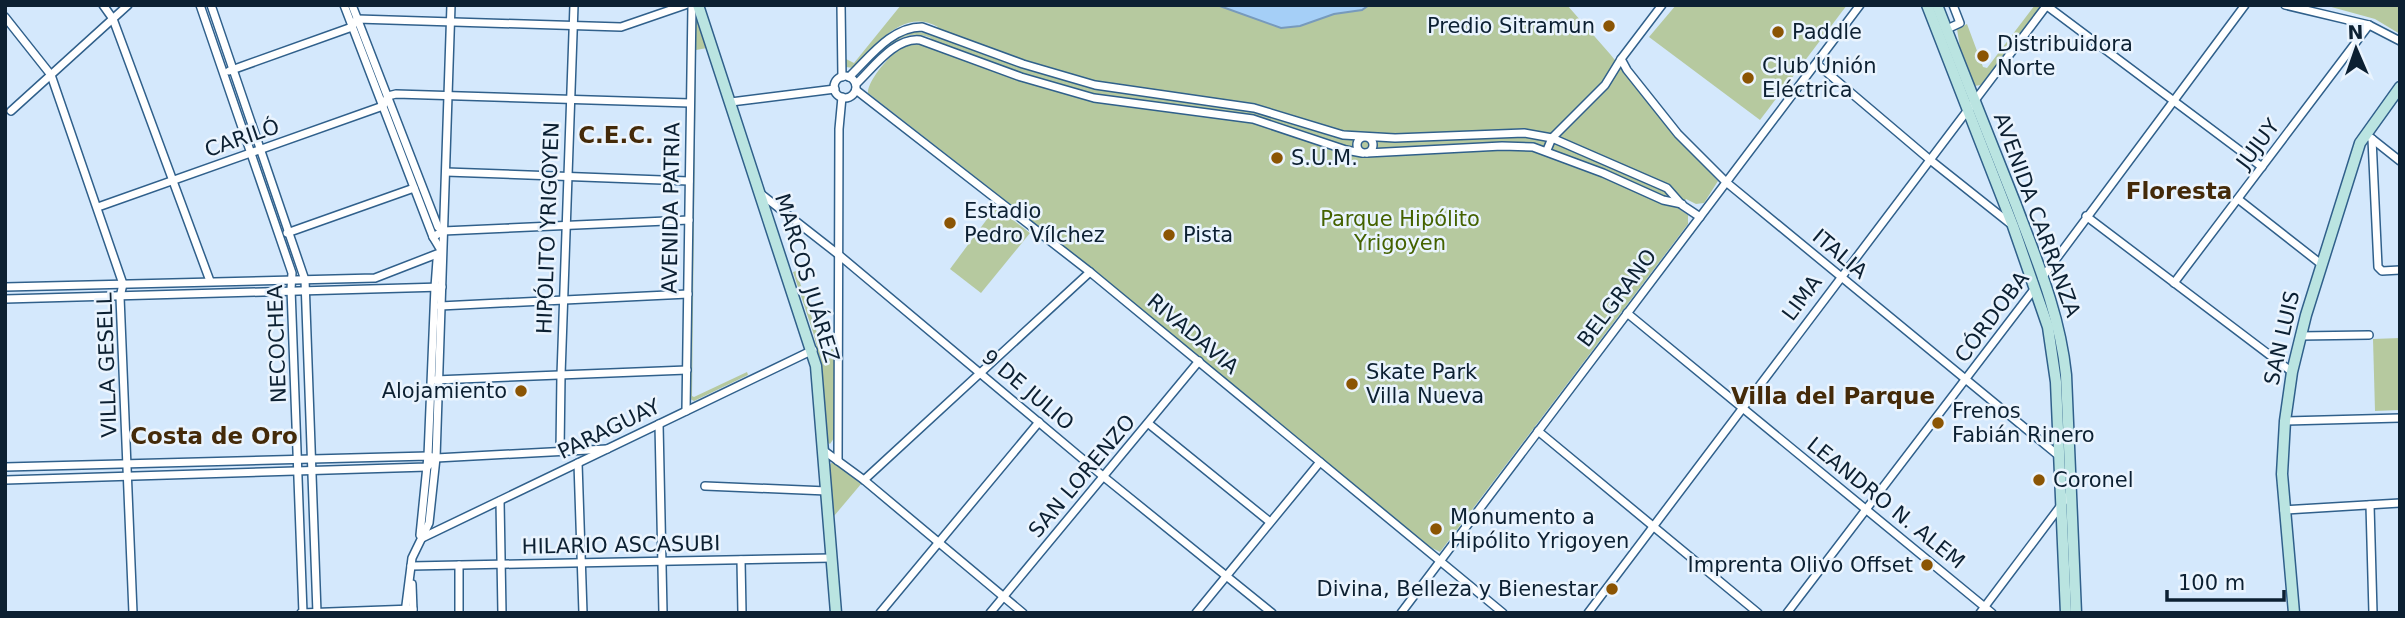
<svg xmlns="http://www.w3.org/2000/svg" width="2405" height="618" viewBox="0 0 2405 618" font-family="'DejaVu Sans',sans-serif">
<rect width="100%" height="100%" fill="#d4e8fc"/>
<g fill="#b6c99f">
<path d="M 901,5 L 1217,5 L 1281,28 L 1300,26 L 1334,14 L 1362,10 L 1369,5 L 1567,5 L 1610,54 L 1675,135 L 1718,181 L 1704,203 L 1696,204 L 1686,199 L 1679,209 L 1688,215 L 1688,224 L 1440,552 L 1428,546 L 1093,269 L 868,93 C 867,81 891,53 904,46 C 911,42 919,43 926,46 L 931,38 C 901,26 888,49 868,68 L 866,66 C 887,46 901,24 933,35 L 938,27 C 903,7 875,46 853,68 L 846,67 L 844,58 L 854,63 Z"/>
<path d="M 1676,5 L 1847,5 L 1760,120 L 1649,37 Z"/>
<path d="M 2035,5 L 2042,5 L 1981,85 L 1974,86 L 1961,54 L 1957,29 L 1967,24 L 1983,67 L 1987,68 Z"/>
<path d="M 2324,5 L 2400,5 L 2400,34 L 2375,19 Z"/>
<path d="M 696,19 L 707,48 L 696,50 L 692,396 L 694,397 L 747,372 L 748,375 L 694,401 L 690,399 Z"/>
<path d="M 996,207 L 1030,233 L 981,293 L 950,269 Z"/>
<path d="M 796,271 L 826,359 L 831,358 L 831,349 L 835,349 L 834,438 L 830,444 L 827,442 L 822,367 L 813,332 L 793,272 Z"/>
<path d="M 2400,338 L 2400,410 L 2375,411 L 2373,339 Z"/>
<path d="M 831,463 L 836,463 L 861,484 L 834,516 L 829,467 Z"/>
</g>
<path fill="#a5cff7" stroke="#779abc" stroke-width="2" d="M 1217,5 L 1369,5 L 1362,10 L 1334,14 L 1300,26 L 1281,28 Z"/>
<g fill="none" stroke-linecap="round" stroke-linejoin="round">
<defs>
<g id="street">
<path d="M 103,5 L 113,19 L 210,281"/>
<path d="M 200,5 L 292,273 L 291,289 L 303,613"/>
<path d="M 211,5 L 305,280 L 317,613"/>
<path d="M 344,5 L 433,237 L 442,252"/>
<path d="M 352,5 L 438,227 L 443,231"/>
<path d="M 841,5 L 842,77"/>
<path d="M 2285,5 L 2369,25 L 2400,41"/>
<path d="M 2047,6 L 2262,167"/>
<path d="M 5,17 L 51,75 L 123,284 L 120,297 L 133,613"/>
<path d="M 1947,29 L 1960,23 L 1953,5"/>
<path d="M 1621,59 L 1627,70 L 1678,134 L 1726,182 L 2059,456"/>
<path d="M 1817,64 L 1929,159 L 2012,225"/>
<path d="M 229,71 L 352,27 L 357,19 L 621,27 L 685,5"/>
<circle cx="845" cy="87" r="11"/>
<path d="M 849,77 C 870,57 891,27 922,27 L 1023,64 L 1095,85 L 1254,108 L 1343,135 L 1395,138 L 1524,133 L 1552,138 L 1667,188 L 1682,205 L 1700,217"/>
<path d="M 856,84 C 873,68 895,37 920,40 L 1021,77 L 1094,98 L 1253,119 L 1346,150 L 1362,153"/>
<path d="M 856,90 L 1090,272 L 1503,613"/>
<path d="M 731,102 L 835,89"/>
<path d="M 11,111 L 128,5"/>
<circle cx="1365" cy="145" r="8"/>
<path d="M 2371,138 L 2400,161"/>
<path d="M 2372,139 L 2378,267 L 2382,271 L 2400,270"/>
<path d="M 1547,150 L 1552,138 L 1605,85 L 1621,59 L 1662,5"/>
<path d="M 1367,153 L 1502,146 L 1533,147 L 1603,173 L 1663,200 L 1682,204"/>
<path d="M 446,172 L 689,181"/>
<path d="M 761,194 L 839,255 L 1104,477 L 1272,613"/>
<path d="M 2238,199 L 2321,264"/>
<path d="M 98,207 L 383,106 L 388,96 L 396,94 L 690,103"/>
<path d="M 2086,216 L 2292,372"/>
<path d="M 287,233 L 414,188"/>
<path d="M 433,237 L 443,231 L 689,220"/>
<path d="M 2042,278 L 2245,5"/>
<path d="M 2174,283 L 2369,25"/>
<path d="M 5,287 L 375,278 L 442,252"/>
<path d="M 5,299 L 442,287"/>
<path d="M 440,306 L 688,294"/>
<path d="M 1627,313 L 1992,613"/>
<path d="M 2300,336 L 2369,335"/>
<path d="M 435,380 L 687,370"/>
<path d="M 686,411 L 692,5"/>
<path d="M 2285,421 L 2400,418"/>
<path d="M 659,424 L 663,613"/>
<path d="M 1149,424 L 1270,522"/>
<path d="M 1538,431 L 1758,613"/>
<path d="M 823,450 L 864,480 L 1023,613"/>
<path d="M 560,451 L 561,375 L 574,5"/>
<path d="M 838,461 L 839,129 L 842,97"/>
<path d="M 578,463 L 583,613"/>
<path d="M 5,467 L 428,456 L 436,458 L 607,449"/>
<path d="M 5,480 L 427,467 L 435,459"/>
<path d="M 864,480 L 1090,272"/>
<path d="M 705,486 L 827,491"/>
<path d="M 500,501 L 502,613"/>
<path d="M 2370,505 L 2373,613"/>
<path d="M 2284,510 L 2400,503"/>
<path d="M 420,535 L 428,456 L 435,287 L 437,260 L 442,252"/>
<path d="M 422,538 L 813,350"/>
<path d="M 741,560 L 742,613"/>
<path d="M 459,565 L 459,613"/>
<path d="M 411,566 L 832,558"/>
<path d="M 412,584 L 413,611"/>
<path d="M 301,613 L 413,609"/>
<path d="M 405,613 L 412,558 L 429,523 L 436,458 L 451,5"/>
<path d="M 880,613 L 1039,422"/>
<path d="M 990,613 L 1199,361"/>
<path d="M 1196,613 L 1320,462"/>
<path d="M 1401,613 L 1860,5"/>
<path d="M 1588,613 L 2047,5"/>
<path d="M 1787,613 L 2035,288"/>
<path d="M 1980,613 L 2071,492"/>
</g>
<g id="secondary">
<path d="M 698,5 L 816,366 L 836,613"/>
<path d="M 1927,5 L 2013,226 L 2048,327 L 2056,382 L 2066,613"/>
<path d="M 1937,5 C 1963,72 1990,139 2016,205 C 2037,261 2060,315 2066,375 L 2076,613"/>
<path d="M 2294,613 L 2282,474 L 2285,421 L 2292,372 L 2306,315 L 2360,143 L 2400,87"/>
</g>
</defs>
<use href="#street" stroke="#30608b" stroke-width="10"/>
<use href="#secondary" stroke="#30608b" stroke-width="13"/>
<use href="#street" stroke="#fff" stroke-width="7"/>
<use href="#secondary" stroke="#bae4e1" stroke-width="10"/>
</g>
<g fill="#8b5504" stroke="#eaf4fe" stroke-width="2.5">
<circle cx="1609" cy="26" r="7"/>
<circle cx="1778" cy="32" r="7"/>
<circle cx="1983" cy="56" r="7"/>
<circle cx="1748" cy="78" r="7"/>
<circle cx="1277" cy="158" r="7"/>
<circle cx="950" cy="223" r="7"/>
<circle cx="1169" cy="235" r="7"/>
<circle cx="1352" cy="384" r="7"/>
<circle cx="521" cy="391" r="7"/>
<circle cx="1938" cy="423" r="7"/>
<circle cx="2039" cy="480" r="7"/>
<circle cx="1436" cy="529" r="7"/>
<circle cx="1927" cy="565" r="7"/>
<circle cx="1612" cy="589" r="7"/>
</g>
<g text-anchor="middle" stroke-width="5" stroke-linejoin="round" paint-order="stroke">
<g font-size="21" fill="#0c2032" stroke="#eaf4fe" text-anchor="start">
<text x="1595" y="33" text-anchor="end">Predio Sitramun</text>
<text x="1792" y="39">Paddle</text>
<text x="1997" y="51">Distribuidora<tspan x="1997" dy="24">Norte</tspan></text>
<text x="1762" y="73">Club Unión<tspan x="1762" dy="24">Eléctrica</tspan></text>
<text x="1291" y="165">S.U.M.</text>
<text x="964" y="218">Estadio<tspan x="964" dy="24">Pedro Vílchez</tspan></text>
<text x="1183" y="242">Pista</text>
<text x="1366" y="379">Skate Park<tspan x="1366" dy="24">Villa Nueva</tspan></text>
<text x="507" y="398" text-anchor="end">Alojamiento</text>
<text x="1952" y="418">Frenos<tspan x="1952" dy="24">Fabián Rinero</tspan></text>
<text x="2053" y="487">Coronel</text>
<text x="1450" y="524">Monumento a<tspan x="1450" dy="24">Hipólito Yrigoyen</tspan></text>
<text x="1913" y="572" text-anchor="end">Imprenta Olivo Offset</text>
<text x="1598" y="596" text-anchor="end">Divina, Belleza y Bienestar</text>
</g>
<g font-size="21" fill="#0c2032" stroke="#eaf4fe">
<text transform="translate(242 138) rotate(-19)" y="7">CARILÓ</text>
<text transform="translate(2258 144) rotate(-53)" y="7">JUJUY</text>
<text transform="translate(671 208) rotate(-89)" y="7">AVENIDA PATRIA</text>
<text transform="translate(2037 215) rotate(70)" y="7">AVENIDA CARRANZA</text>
<text transform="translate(548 228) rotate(-88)" y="7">HIPÓLITO YRIGOYEN</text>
<text transform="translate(1840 254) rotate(40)" y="7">ITALIA</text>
<text transform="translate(807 278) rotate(73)" y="7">MARCOS JUÁREZ</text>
<text transform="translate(1617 298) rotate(-53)" y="7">BELGRANO</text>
<text transform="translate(1802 298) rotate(-53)" y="7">LIMA</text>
<text transform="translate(1992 317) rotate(-53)" y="7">CÓRDOBA</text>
<text transform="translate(1193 334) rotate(40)" y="7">RIVADAVIA</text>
<text transform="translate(2282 338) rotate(-77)" y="7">SAN LUIS</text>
<text transform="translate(277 344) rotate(-92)" y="7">NECOCHEA</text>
<text transform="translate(107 365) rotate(-92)" y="7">VILLA GESELL</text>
<text transform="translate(1028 390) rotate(40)" y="7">9 DE JULIO</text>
<text transform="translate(609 429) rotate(-26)" y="7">PARAGUAY</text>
<text transform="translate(1082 476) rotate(-50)" y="7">SAN LORENZO</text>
<text transform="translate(1886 503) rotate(39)" y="7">LEANDRO N. ALEM</text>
<text transform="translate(621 545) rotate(-1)" y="7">HILARIO ASCASUBI</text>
</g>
<g font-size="21" fill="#446200" stroke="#eaf4fe">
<text x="1400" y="226">Parque Hipólito<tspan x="1400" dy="24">Yrigoyen</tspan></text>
</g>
<g font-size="23" font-weight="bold" fill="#442a09" stroke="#eaf4fe">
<text x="616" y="143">C.E.C.</text>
<text x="2179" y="199">Floresta</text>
<text x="1833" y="404">Villa del Parque</text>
<text x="214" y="444">Costa de Oro</text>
</g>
</g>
<rect width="2405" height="618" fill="none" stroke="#0c2032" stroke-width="14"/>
<g transform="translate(2356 49) rotate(358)" stroke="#eaf4fe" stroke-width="5" paint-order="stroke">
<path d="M0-5L12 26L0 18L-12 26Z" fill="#0c2032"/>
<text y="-10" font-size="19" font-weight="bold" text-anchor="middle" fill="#0c2032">N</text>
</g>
<path d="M2167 590v10h117v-10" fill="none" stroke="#0c2032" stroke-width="3.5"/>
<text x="2178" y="590" font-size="21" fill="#0c2032" stroke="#eaf4fe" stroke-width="5" paint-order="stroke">100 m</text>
</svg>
